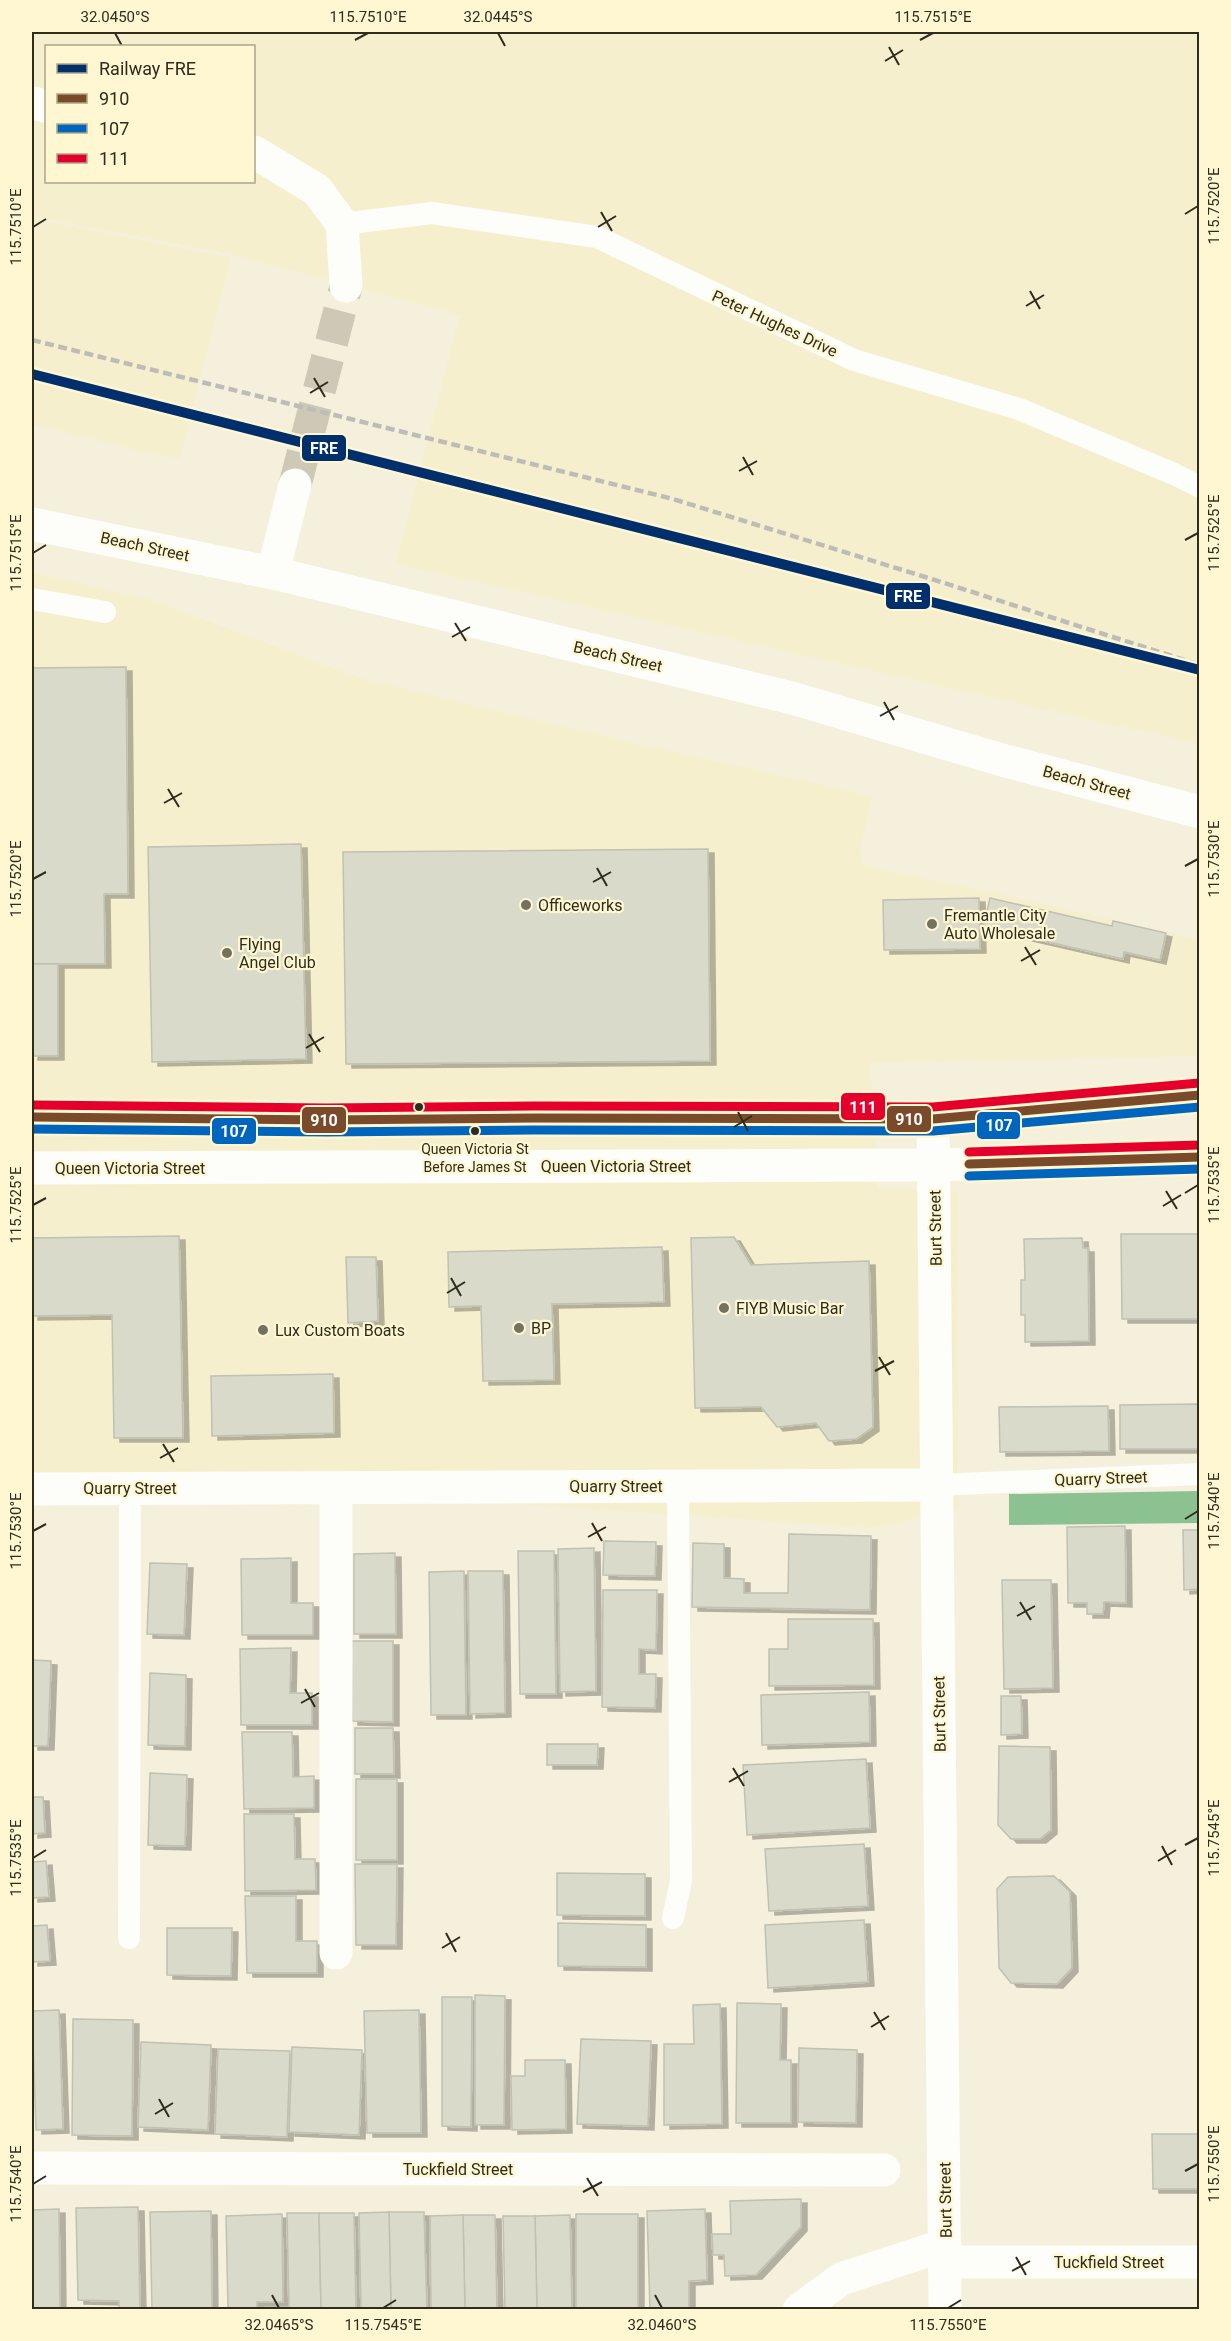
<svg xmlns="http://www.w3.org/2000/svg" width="1231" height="2341" viewBox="0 0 1231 2341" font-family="Roboto,sans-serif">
<defs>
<filter id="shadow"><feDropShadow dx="6" dy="4" stdDeviation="0" flood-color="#0004"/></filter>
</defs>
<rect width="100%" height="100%" fill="#f4f0dc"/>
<g fill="#f6efce" fill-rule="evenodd">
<path d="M 32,32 L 1199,32 L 1199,744 L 396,564 L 459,317 L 463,316 L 229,254 L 32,216 ZM 46,46 L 254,46 L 254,182 L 46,182 Z"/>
<path d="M 32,218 L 231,258 L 180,458 L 157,455 L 32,424 Z"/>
<path d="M 32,573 L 146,598 L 363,679 L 625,741 L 872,796 L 861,847 L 862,865 L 987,891 L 1199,940 L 1199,1056 L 870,1063 L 878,1188 L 957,1191 L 958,1510 L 870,1528 L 32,1471 Z"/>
</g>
<path fill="#8cc192" d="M 1199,1491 L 1199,1523 L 1009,1525 L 1009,1494 Z"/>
<g fill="#d9daca" stroke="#c0c1b2" stroke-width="1.5" filter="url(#shadow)">
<path d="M 126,667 L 128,894 L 104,894 L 105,964 L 32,964 L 32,668 Z"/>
<path d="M 301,844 L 306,1059 L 152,1062 L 148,847 Z"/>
<path d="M 708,849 L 710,1061 L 346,1064 L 343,852 Z"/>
<path d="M 979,898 L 980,949 L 884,950 L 883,900 Z"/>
<path d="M 990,898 L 1112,926 L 1113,921 L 1166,933 L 1160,960 L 1124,952 L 1123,959 L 983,927 Z"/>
<rect x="32" y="964" width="26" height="92"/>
<path d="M 1121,1234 L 1200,1234 L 1200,1319 L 1122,1319 Z"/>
<path d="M 179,1236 L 183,1438 L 114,1438 L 112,1315 L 32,1316 L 32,1238 Z"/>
<path d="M 734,1237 L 751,1265 L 869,1261 L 873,1427 L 856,1439 L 829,1441 L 816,1423 L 777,1427 L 761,1407 L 695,1408 L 691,1238 Z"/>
<path d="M 1082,1238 L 1083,1248 L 1088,1248 L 1089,1341 L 1025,1342 L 1025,1315 L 1021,1315 L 1021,1280 L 1025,1280 L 1024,1239 Z"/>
<path d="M 662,1247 L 664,1302 L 552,1304 L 554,1380 L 483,1381 L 481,1306 L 449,1307 L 448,1252 Z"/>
<path d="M 346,1257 L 376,1257 L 378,1321 L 348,1323 Z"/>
<path d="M 333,1374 L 334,1433 L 212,1436 L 211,1376 Z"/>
<path d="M 1200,1404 L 1200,1449 L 1120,1449 L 1120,1405 Z"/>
<path d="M 1108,1406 L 1109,1451 L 1000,1452 L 999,1407 Z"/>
<path d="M 1125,1526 L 1126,1603 L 1104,1602 L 1103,1614 L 1087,1614 L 1087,1603 L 1068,1603 L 1067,1527 Z"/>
<path d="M 1183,1530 L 1200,1530 L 1200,1589 L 1184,1590 Z"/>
<path d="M 789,1534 L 871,1536 L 870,1610 L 692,1607 L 693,1543 L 724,1544 L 724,1578 L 744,1579 L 744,1593 L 788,1593 Z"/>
<path d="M 604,1541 L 656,1542 L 655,1576 L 603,1575 Z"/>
<path d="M 594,1548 L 596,1691 L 560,1692 L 558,1549 Z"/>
<path d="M 518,1551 L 554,1551 L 556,1694 L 520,1694 Z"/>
<path d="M 395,1553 L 396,1634 L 354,1634 L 354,1554 Z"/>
<path d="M 291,1558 L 291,1603 L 313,1603 L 313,1635 L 242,1635 L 241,1559 Z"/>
<path d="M 150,1563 L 187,1564 L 184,1635 L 147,1634 Z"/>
<path d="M 464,1571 L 466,1715 L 431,1715 L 429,1572 Z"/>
<path d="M 468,1571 L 503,1571 L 505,1713 L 470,1714 Z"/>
<path d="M 1002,1580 L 1051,1580 L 1053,1688 L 1004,1689 Z"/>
<path d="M 603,1590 L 657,1590 L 656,1650 L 639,1649 L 639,1674 L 656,1674 L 655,1708 L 602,1707 Z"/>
<path d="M 788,1619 L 873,1619 L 874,1685 L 769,1686 L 769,1649 L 788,1649 Z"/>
<path d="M 351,1641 L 393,1641 L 393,1722 L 352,1721 Z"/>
<path d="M 291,1648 L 290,1693 L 312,1693 L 312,1725 L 241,1725 L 240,1649 Z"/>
<path d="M 32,1660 L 51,1661 L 48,1746 L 32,1746 Z"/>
<path d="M 150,1673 L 186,1675 L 185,1746 L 148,1745 Z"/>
<path d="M 869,1692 L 870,1742 L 762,1745 L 761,1695 Z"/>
<path d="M 1001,1696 L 1021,1696 L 1022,1734 L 1001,1735 Z"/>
<path d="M 355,1728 L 393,1728 L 394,1774 L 355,1774 Z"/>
<path d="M 242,1732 L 292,1732 L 293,1777 L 314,1776 L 314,1808 L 244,1809 Z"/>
<path d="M 547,1744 L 598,1744 L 597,1765 L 547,1765 Z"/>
<path d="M 999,1746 L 1050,1747 L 1051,1830 L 1040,1839 L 1011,1839 L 998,1825 Z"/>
<path d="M 866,1759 L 870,1828 L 747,1835 L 743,1765 Z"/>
<path d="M 150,1773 L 187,1775 L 185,1846 L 148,1845 Z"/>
<rect x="356" y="1779" width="41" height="81"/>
<path d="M 32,1797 L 43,1797 L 45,1833 L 32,1834 Z"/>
<path d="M 244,1814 L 294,1814 L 295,1859 L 315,1859 L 316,1890 L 245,1891 Z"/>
<path d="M 864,1844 L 868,1906 L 769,1911 L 765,1849 Z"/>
<path d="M 46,1861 L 49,1897 L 32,1898 L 32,1862 Z"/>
<path d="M 355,1864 L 397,1864 L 396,1945 L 356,1945 Z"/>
<path d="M 557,1873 L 645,1874 L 645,1916 L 557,1915 Z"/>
<path d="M 1054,1876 L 1070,1892 L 1072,1968 L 1057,1984 L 1011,1983 L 999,1968 L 997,1889 L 1008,1877 Z"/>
<path d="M 245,1896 L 296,1896 L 296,1941 L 317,1941 L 317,1973 L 247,1973 Z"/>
<path d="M 864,1920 L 868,1982 L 768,1988 L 765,1925 Z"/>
<path d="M 558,1923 L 646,1925 L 646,1967 L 558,1966 Z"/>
<path d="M 47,1925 L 50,1961 L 32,1962 L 32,1926 Z"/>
<path d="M 167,1928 L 232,1928 L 231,1976 L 167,1975 Z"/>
<path d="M 475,1995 L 505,1996 L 504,2125 L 475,2125 Z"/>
<path d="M 442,1997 L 472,1997 L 471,2127 L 442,2126 Z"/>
<path d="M 737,2003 L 781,2004 L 780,2060 L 791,2060 L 791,2123 L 736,2123 Z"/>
<path d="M 720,2004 L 722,2124 L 664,2125 L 664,2044 L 694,2044 L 693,2005 Z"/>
<path d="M 59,2010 L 63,2129 L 36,2130 L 32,2011 Z"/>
<path d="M 419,2010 L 421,2133 L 367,2133 L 364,2011 Z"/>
<path d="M 73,2019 L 133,2020 L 132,2136 L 72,2135 Z"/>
<path d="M 581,2039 L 651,2041 L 648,2126 L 577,2124 Z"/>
<path d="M 141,2042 L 211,2045 L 208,2130 L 138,2127 Z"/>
<path d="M 292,2047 L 362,2050 L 359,2135 L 289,2132 Z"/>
<path d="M 799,2048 L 857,2050 L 856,2123 L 798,2122 Z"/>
<path d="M 218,2049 L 290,2051 L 287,2137 L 215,2134 Z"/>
<path d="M 525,2060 L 565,2060 L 566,2129 L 512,2130 L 511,2076 L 525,2076 Z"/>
<path d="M 1152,2134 L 1200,2134 L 1200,2189 L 1153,2189 Z"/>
<path d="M 801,2199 L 801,2227 L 756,2275 L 725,2276 L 724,2255 L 713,2255 L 712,2234 L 731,2234 L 730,2201 Z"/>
<path d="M 138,2207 L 140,2310 L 119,2310 L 119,2301 L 78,2300 L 76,2208 Z"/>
<path d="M 59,2209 L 60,2310 L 32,2310 L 32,2210 Z"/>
<path d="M 705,2209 L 707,2280 L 689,2281 L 689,2310 L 650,2310 L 647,2211 Z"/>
<path d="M 211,2211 L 212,2310 L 152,2310 L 150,2212 Z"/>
<path d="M 389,2212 L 424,2212 L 427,2310 L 391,2310 Z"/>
<path d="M 389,2212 L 391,2310 L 361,2310 L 359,2213 Z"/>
<path d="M 287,2213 L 319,2213 L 321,2310 L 289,2310 Z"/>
<path d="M 319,2213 L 354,2213 L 356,2310 L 321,2310 Z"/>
<path d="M 282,2214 L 283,2302 L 257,2302 L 257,2310 L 228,2310 L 226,2216 Z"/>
<rect x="576" y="2214" width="62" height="96"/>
<path d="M 463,2215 L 495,2215 L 497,2310 L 465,2310 Z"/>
<path d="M 463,2215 L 465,2310 L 431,2310 L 430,2216 Z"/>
<path d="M 570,2215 L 572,2310 L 537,2310 L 535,2216 Z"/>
<path d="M 503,2216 L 535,2216 L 537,2310 L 505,2310 Z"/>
</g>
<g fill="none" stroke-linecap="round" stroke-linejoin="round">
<path stroke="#cdc9b6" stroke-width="33" stroke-dasharray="33 16" stroke-linecap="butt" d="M 295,485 L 346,286"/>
<g stroke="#fdfdfa" stroke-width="22">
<path d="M 342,224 L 432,213 L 597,237 L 854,360 L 1019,409 L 1174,474 L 1200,487"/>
<path d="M 32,599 L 105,612"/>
<path d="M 937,1485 L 1200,1474"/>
<path d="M 673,1918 L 681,1881 L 678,1486"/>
<path d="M 129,1938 L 130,1489"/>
</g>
<g stroke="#fdfdfa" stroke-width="33">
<path d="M 32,103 L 46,106"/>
<path d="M 254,152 L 317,190 L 342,224 L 346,286"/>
<path d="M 273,573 L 295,485"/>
<path d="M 933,1119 L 945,2310"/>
<path d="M 32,1489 L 937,1485"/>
<path d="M 336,1953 L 336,1488"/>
<path d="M 32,2168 L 884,2170"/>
<path d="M 946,2262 L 1200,2262"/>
<path d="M 799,2310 L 841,2279 L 945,2245"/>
</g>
<path stroke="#fdfdfa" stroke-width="33" d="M 32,524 L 273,573 L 792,698 L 1002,760 L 1200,812"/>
<g stroke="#fdfdfa" stroke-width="33">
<path d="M 32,1117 L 326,1120 L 534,1118 L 933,1119 L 1118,1104 L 1200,1095"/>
<path d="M 32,1168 L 934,1165 L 1200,1157"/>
</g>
<path stroke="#bdbcb7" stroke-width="4.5" stroke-dasharray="9 4.5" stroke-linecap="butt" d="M 32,340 L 673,499 L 935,580 L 1200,665"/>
<defs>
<g id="bus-1">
<path d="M 32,1117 L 326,1120 L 534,1118 L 933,1119 L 1200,1095"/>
<path d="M 969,1164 L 1200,1157"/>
</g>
<g id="bus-2">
<path d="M 32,1129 L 326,1132 L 534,1130 L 933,1131 L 1200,1107"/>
<path d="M 969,1176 L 1200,1169"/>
</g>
<g id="bus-3">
<path d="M 32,1105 L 326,1108 L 534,1106 L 933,1107 L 1199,1083"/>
<path d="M 969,1152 L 1200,1145"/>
</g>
</defs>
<use href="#bus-1" stroke="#fef7d2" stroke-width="14"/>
<use href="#bus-2" stroke="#fef7d2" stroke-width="14"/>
<use href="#bus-3" stroke="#fef7d2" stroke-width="14"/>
<use href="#bus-1" stroke="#7a4b2a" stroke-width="9"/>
<use href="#bus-2" stroke="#0065bd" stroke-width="9"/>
<use href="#bus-3" stroke="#e4002b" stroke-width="9"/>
<defs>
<path id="rail-1" d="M 32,374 L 1200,670"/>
</defs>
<use href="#rail-1" stroke="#fef7d2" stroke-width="15"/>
<use href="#rail-1" stroke="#002f6c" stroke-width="10"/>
</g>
<path fill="none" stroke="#2f2c1e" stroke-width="2" d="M 115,33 L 122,46M 498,33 L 505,46M 355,40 L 368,33M 920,40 L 933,33M 889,47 L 899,65M 885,61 L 903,50M 601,212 L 612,231M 1185,214 L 1198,206M 33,227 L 46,219M 598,227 L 616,216M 1030,291 L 1040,309M 1026,306 L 1044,295M 314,378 L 325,397M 310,393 L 328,382M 743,457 L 753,475M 739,471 L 757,461M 1185,540 L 1198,533M 33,553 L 46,545M 455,623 L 466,641M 452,637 L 470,627M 884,702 L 894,720M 880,716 L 898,706M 168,789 L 179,807M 164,803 L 182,793M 1185,866 L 1198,859M 597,868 L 607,886M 33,879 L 46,872M 593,882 L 611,872M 1025,947 L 1036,965M 1021,961 L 1040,950M 309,1034 L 320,1052M 306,1048 L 324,1037M 738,1112 L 748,1131M 734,1127 L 752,1116M 1166,1191 L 1177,1209M 1185,1193 L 1198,1185M 33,1205 L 46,1198M 1163,1206 L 1181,1195M 451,1278 L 461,1296M 447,1293 L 465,1282M 879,1357 L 890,1375M 875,1371 L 894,1361M 163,1444 L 174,1462M 160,1458 L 178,1448M 1185,1519 L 1198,1511M 592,1523 L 602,1541M 33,1531 L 46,1524M 588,1537 L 606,1527M 1020,1602 L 1031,1620M 1017,1616 L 1035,1606M 305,1689 L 315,1707M 301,1703 L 319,1693M 733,1768 L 744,1786M 729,1782 L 748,1771M 1185,1845 L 1198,1838M 1162,1846 L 1172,1865M 33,1858 L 46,1850M 1158,1861 L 1176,1850M 446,1933 L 456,1952M 442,1948 L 460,1937M 874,2012 L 885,2030M 871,2027 L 889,2016M 159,2099 L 169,2117M 155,2114 L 173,2103M 1185,2171 L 1198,2164M 587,2178 L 598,2196M 33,2184 L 46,2176M 583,2192 L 602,2182M 1016,2257 L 1026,2275M 1012,2271 L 1030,2261M 272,2295 L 279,2308M 655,2295 L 662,2308M 383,2308 L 396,2300M 948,2308 L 961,2300"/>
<g fill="#747160" stroke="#fef7d2" stroke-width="2">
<circle cx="526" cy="905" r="6"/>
<circle cx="932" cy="924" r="6"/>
<circle cx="227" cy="953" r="6"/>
<circle cx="724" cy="1308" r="6"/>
<circle cx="519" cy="1328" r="6"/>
<circle cx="263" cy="1330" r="6"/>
</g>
<g fill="#2f2c1e" stroke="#fef7d2" stroke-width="2">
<circle cx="419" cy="1107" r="5"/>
<circle cx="475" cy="1131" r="5"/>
</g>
<g text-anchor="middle" stroke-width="4.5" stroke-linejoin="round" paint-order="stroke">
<g font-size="14" fill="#2f2c1e" stroke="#fef7d2">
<text x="475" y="1154">Queen Victoria St<tspan x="475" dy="18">Before James St</tspan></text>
</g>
<g font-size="16" fill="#2f2c1e" stroke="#fef7d2">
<text transform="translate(775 323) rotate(25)" y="6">Peter Hughes Drive</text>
<text transform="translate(145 546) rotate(12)" y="6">Beach Street</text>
<text transform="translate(618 656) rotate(13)" y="6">Beach Street</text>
<text transform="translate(1087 782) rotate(15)" y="6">Beach Street</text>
<text x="616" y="1172">Queen Victoria Street</text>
<text x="130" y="1174">Queen Victoria Street</text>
<text transform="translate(935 1228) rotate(-91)" y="6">Burt Street</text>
<text transform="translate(1101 1478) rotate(-2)" y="6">Quarry Street</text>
<text x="616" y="1492">Quarry Street</text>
<text x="130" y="1494">Quarry Street</text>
<text transform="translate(939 1714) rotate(-91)" y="6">Burt Street</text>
<text x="458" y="2175">Tuckfield Street</text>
<text transform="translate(945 2200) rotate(-91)" y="6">Burt Street</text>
<text x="1109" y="2268">Tuckfield Street</text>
</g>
<g font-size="16" fill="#2f2c1e" stroke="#fef7d2" text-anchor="start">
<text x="538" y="911">Officeworks</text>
<text x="944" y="921">Fremantle City<tspan x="944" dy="18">Auto Wholesale</tspan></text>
<text x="239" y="950">Flying<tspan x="239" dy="18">Angel Club</tspan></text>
<text x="736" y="1314">FIYB Music Bar</text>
<text x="531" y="1334">BP</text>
<text x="275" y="1336">Lux Custom Boats</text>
</g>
</g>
<g stroke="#fef7d2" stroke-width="2">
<rect x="301" y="434" width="46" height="28" rx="6" fill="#002f6c"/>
<rect x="885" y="582" width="46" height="28" rx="6" fill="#002f6c"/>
<rect x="840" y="1092" width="46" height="29" rx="6" fill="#e4002b"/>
<rect x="886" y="1105" width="46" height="28" rx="6" fill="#7a4b2a"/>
<rect x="301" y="1106" width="46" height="28" rx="6" fill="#7a4b2a"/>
<rect x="976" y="1111" width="45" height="29" rx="6" fill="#0065bd"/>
<rect x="211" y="1117" width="46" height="28" rx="6" fill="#0065bd"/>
</g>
<g font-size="16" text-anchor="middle" font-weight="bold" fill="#fff">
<text x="324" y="454">FRE</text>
<text x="908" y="602">FRE</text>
<text x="863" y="1113">111</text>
<text x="909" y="1125">910</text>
<text x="324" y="1126">910</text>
<text x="999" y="1131">107</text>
<text x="234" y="1137">107</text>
</g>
<rect width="1231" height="2341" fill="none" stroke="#fef7d2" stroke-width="66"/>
<rect x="45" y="45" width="210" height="138" fill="#fef7d2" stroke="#aba68a" stroke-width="1.5"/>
<rect x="57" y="64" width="30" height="9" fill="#002f6c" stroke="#aba68a" stroke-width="1.5"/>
<text x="99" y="75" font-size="18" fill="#2f2c1e">Railway FRE</text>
<rect x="57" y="94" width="30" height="9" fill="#7a4b2a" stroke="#aba68a" stroke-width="1.5"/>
<text x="99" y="105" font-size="18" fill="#2f2c1e">910</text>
<rect x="57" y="124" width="30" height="9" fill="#0065bd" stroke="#aba68a" stroke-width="1.5"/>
<text x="99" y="135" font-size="18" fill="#2f2c1e">107</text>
<rect x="57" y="154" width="30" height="9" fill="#e4002b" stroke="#aba68a" stroke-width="1.5"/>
<text x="99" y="165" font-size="18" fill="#2f2c1e">111</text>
<rect x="33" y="33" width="1165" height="2275" fill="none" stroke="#2f2c1e" stroke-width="2"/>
<g font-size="15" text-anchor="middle" fill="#2f2c1e">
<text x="115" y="22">32.0450°S</text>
<text x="368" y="22">115.7510°E</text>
<text x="498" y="22">32.0445°S</text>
<text x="933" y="22">115.7515°E</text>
<text transform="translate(1214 206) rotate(-90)" y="5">115.7520°E</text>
<text transform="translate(16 227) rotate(-90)" y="5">115.7510°E</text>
<text transform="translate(1214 533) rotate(-90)" y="5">115.7525°E</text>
<text transform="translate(16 553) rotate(-90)" y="5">115.7515°E</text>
<text transform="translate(1214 859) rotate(-90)" y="5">115.7530°E</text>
<text transform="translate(16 879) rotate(-90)" y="5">115.7520°E</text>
<text transform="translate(1214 1185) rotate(-90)" y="5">115.7535°E</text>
<text transform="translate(16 1205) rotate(-90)" y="5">115.7525°E</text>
<text transform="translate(1214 1511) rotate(-90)" y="5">115.7540°E</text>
<text transform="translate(16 1531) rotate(-90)" y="5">115.7530°E</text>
<text transform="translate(1214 1838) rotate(-90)" y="5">115.7545°E</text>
<text transform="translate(16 1858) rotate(-90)" y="5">115.7535°E</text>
<text transform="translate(1214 2164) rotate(-90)" y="5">115.7550°E</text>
<text transform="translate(16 2184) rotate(-90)" y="5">115.7540°E</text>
<text x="279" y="2330">32.0465°S</text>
<text x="383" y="2330">115.7545°E</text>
<text x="662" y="2330">32.0460°S</text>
<text x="948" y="2330">115.7550°E</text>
</g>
</svg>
